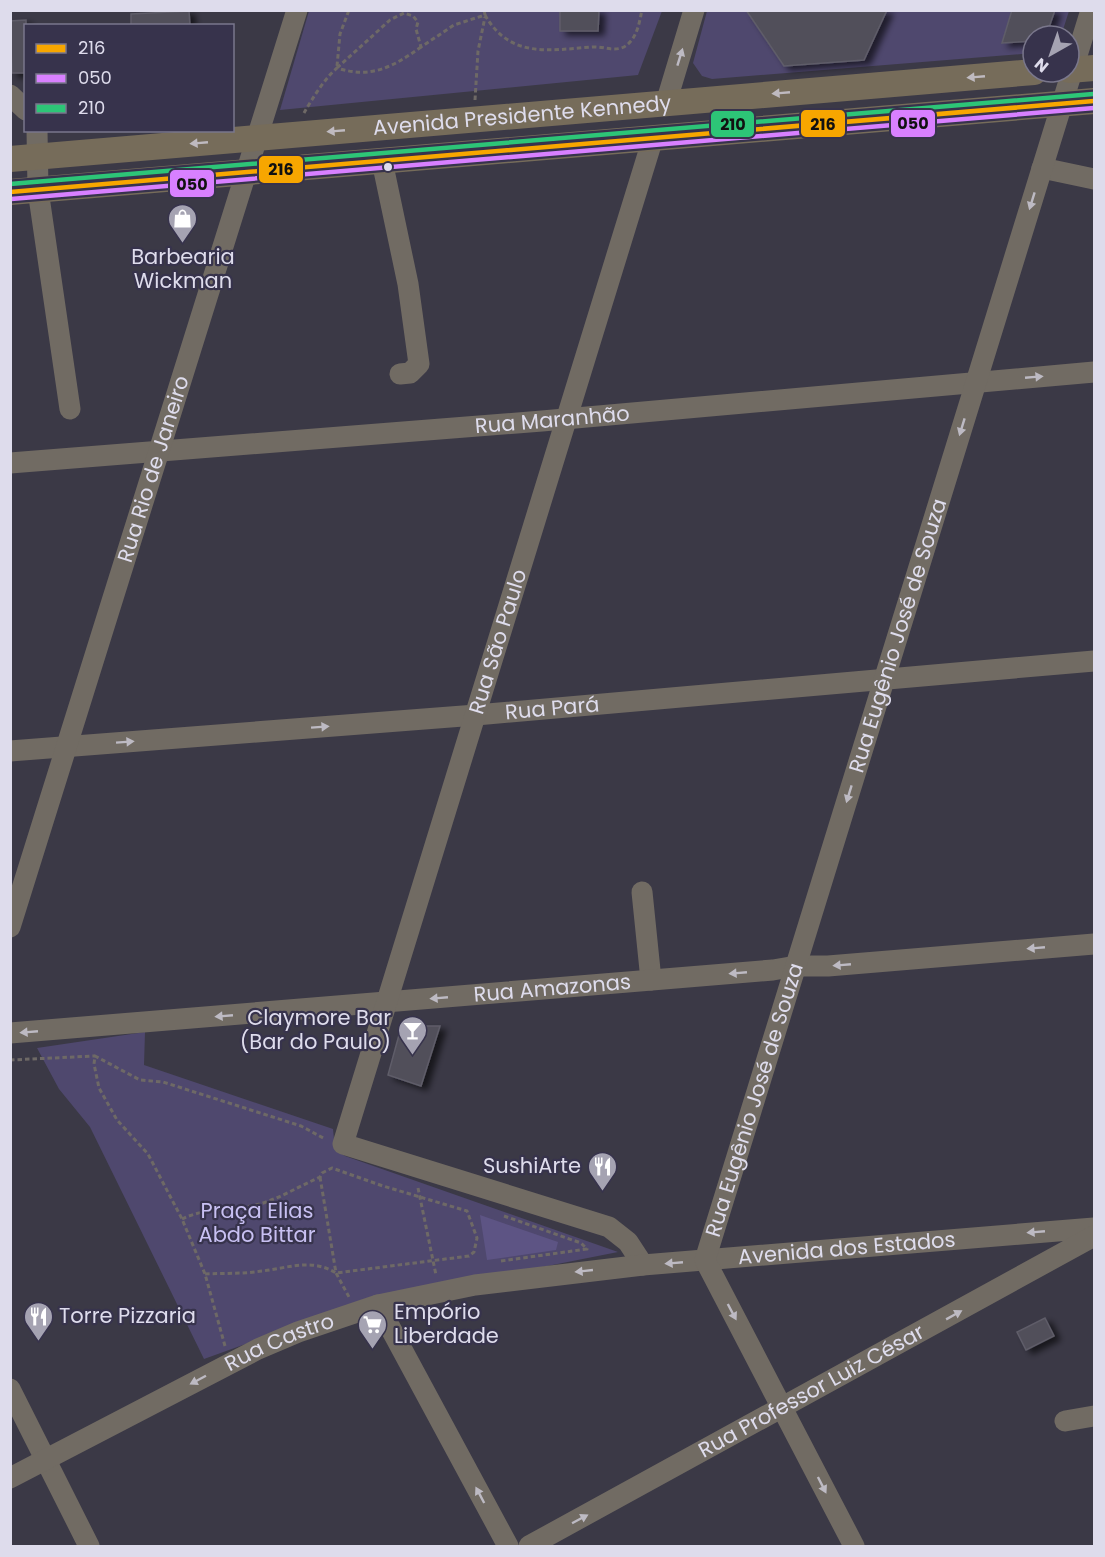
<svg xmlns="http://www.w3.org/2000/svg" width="1105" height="1557" viewBox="0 0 1105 1557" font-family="Poppins,sans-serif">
<defs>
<filter id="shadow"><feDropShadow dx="6" dy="4" stdDeviation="3" flood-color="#0009"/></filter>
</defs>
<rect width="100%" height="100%" fill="#3b3946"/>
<g fill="#4f486e">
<path d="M 309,11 L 662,11 L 638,75 L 280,110 Z"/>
<path d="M 707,11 L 1069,11 L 1061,36 L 1033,36 L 1033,53 L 712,79 L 702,76 L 693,63 Z"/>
<path d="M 145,1032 L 144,1065 L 333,1129 L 335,1150 L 345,1156 L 618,1252 L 356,1304 L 204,1359 L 90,1127 L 59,1089 L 37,1048 Z"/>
</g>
<path fill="#5d5484" d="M 480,1215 L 558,1242 L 556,1250 L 487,1260 Z"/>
<g fill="#514f5a" stroke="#5f5d69" stroke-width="1.5" filter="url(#shadow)">
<path d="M 560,10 L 599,10 L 598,31 L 560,31 Z"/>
<path d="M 746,10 L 887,10 L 864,60 L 784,66 Z"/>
<path d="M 1012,10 L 1055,10 L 1046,36 L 1033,36 L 1033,41 L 1002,43 Z"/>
<path d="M 189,11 L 190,26 L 131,26 L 131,14 Z"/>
<path d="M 26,20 L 26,73 L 12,73 L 10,21 Z"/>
<path d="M 409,1026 L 440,1026 L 421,1086 L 388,1075 L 399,1035 Z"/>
<path d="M 1045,1318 L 1054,1336 L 1026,1350 L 1017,1332 Z"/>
</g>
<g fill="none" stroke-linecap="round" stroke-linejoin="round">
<g stroke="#6e6966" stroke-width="3" stroke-dasharray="4.5 3" stroke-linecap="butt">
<path d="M 485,15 C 510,59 550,50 592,47 C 603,46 613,52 624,47 C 637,39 639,24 642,10"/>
<path d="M 337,66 L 340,34 L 349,10"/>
<path d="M 337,68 L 390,20 L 404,13 L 413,16 L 418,22 L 416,29 L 421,47 L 454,25 L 485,15 L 484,10"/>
<path d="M 475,100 L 478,51 L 485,17"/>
<path d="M 304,113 C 312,99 325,78 337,68 C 371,79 393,67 421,47"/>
<path d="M 10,1060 L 95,1056"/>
<path d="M 320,1177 L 336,1273 L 349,1297"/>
<path d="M 418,1188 L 436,1275"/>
<path d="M 182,1219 C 206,1207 234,1211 260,1204 C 280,1198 300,1186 320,1177 L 322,1173 L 332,1168 L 383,1186 L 467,1211 L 477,1238 L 474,1252 L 469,1256 L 336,1273 C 312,1258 288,1268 262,1271 C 243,1274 224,1273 205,1274"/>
<path d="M 501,1261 L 587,1249 L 581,1243 L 504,1216"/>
<path d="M 225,1346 L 205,1274 L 182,1219 L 148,1154 L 117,1120 L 99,1088 L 94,1064 L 95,1056 L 140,1080 L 163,1082 L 301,1126 L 325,1139"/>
</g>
<g stroke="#716b63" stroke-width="21">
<path d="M 10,95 L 26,110"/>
<path d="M 666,103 L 694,10"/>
<path d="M 37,130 L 38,190 L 70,409"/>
<path d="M 382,161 L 408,284 L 419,364 L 410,373 L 400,374"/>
<path d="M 1042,168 L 1094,179"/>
<path id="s1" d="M 10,463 L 542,421 L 1094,372"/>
<path id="s2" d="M 10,751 L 476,715 L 1094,661"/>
<path d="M 642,892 L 651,980"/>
<path id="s3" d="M 10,927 L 297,10"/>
<path id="s4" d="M 10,1033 L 773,970 L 796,966 L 828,966 L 1094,944"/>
<path id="s5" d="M 643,1265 L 628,1242 L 609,1227 L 343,1144 L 653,138"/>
<path d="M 378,1305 L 508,1546"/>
<path d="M 10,1389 L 89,1546"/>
<path d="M 1065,1421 L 1094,1416"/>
<path id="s6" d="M 10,1478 L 258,1349 L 298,1332 L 378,1305 L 475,1285 L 643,1265 L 1094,1228"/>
<path id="s7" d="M 529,1546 L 1094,1236"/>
<path id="s8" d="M 854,1546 L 705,1260 L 1091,10"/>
</g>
<g stroke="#766c5a" stroke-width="26">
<path d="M 1069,70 L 1094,68"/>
<path id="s9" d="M 10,159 L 1034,72"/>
<path d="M 10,192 L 1094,101"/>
</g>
<defs>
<path id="bus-1" d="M 10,192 L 1094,101"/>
<path id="bus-2" d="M 11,199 L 1094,108"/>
<path id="bus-3" d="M 10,184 L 1093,94"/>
</defs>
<use href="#bus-1" stroke="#37334c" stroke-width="9"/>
<use href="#bus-2" stroke="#37334c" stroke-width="9"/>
<use href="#bus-3" stroke="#37334c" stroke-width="9"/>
<use href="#bus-1" stroke="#f7a600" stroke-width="4.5"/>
<use href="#bus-2" stroke="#d880ff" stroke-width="4.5"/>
<use href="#bus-3" stroke="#2dc577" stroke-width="4.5"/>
</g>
<defs><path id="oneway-solid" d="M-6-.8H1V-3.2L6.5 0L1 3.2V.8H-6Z" transform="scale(1.5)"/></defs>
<g fill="#bdbac3">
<use href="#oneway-solid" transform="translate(680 57) rotate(-73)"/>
<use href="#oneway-solid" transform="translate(1032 201) rotate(107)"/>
<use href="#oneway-solid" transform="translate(1034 377) rotate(-5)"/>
<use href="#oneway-solid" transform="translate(962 427) rotate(107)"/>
<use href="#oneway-solid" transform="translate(320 727) rotate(-4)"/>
<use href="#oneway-solid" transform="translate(125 742) rotate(-4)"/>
<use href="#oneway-solid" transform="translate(849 794) rotate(107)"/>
<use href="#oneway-solid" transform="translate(1036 948) rotate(175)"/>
<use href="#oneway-solid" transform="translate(842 965) rotate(175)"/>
<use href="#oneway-solid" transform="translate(738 973) rotate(175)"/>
<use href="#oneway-solid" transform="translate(439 998) rotate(175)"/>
<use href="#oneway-solid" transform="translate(224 1016) rotate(175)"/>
<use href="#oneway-solid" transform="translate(29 1032) rotate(175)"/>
<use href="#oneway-solid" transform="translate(1036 1232) rotate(175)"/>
<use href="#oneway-solid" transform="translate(674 1263) rotate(175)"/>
<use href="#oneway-solid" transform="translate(584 1271) rotate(174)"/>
<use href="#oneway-solid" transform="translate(732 1312) rotate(62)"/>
<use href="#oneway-solid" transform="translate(954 1315) rotate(-29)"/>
<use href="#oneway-solid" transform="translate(198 1380) rotate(152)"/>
<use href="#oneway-solid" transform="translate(822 1485) rotate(63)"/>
<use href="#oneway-solid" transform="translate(480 1495) rotate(-118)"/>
<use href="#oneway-solid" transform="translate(580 1519) rotate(-28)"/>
</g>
<g fill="#bfbac0">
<use href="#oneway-solid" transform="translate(976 77) rotate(175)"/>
<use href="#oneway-solid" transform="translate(781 93) rotate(175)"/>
<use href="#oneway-solid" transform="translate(336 131) rotate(175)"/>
<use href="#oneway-solid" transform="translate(199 143) rotate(175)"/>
</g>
<defs>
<symbol id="shop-pin" viewBox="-11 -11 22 30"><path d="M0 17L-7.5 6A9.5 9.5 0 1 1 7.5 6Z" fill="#a5a3b2" stroke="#37334c"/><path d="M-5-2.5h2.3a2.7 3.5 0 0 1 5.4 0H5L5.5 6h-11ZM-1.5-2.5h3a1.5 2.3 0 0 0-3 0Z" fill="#fff"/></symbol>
<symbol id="bar-pin" viewBox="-11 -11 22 30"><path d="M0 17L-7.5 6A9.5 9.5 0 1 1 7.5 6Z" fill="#a5a3b2" stroke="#37334c"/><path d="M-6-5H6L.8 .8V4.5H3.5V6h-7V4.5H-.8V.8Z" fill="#fff"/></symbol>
<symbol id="restaurant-pin" viewBox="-11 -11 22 30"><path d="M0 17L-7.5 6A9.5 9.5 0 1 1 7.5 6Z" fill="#a5a3b2" stroke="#37334c"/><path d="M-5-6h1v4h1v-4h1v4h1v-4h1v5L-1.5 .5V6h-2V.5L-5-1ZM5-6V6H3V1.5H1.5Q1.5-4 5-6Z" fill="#fff"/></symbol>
<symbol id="supermarket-pin" viewBox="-11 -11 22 30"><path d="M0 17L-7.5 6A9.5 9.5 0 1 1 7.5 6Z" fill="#a5a3b2" stroke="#37334c"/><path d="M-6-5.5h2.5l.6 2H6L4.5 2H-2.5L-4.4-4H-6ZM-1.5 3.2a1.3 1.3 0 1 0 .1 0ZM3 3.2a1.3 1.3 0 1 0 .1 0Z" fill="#fff"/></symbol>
</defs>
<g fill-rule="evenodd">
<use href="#shop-pin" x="166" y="202" width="33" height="45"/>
<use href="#bar-pin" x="396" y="1014" width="33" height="45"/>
<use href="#restaurant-pin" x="586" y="1150" width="33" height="45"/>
<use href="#restaurant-pin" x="22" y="1300" width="33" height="45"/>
<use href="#supermarket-pin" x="356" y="1308" width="33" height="45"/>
</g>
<circle fill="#dedcec" stroke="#37334c" stroke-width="2" cx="388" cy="167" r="5"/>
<g text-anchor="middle" stroke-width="4.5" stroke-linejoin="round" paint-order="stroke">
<g font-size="21" fill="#dedcec" stroke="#37334c">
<text dy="7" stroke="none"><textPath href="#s9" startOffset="514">Avenida Presidente Kennedy</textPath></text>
<text dy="7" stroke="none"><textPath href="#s1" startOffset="544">Rua Maranhão</textPath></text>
<text dy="7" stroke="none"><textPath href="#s3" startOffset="480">Rua Rio de Janeiro</textPath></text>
<text dy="7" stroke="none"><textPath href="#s8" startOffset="976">Rua Eugênio José de Souza</textPath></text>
<text dy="7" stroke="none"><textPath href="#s5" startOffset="856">Rua São Paulo</textPath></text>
<text dy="7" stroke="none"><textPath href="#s2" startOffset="544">Rua Pará</textPath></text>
<text dy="7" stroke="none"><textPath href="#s4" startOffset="544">Rua Amazonas</textPath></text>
<text dy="7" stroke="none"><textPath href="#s8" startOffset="490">Rua Eugênio José de Souza</textPath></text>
<text dy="7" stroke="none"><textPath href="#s6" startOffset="880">Avenida dos Estados</textPath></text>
<text dy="7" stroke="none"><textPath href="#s6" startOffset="302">Rua Castro</textPath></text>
<text dy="7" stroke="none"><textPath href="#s7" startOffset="322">Rua Professor Luiz César</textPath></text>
</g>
<g font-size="21" fill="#dedcec" stroke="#37334c" text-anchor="end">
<text x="183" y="264" text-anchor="middle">Barbearia<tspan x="183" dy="24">Wickman</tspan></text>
<text x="391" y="1025">Claymore Bar<tspan x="391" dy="24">(Bar do Paulo)</tspan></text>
<text x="581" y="1173">SushiArte</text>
<text x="394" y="1319" text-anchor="start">Empório<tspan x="394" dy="24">Liberdade</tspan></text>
<text x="59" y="1323" text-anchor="start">Torre Pizzaria</text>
</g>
<g font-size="21" fill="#c8c0f2" stroke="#37334c">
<text x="257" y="1218">Praça Elias<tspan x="257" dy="24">Abdo Bittar</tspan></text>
</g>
</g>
<g stroke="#37334c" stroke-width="2">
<rect x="890" y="109" width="46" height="29" rx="6" fill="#d880ff"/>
<rect x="800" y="109" width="46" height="29" rx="6" fill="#f7a600"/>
<rect x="710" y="110" width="45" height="28" rx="6" fill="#2dc577"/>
<rect x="258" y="155" width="46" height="29" rx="6" fill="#f7a600"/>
<rect x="169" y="169" width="46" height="29" rx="6" fill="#d880ff"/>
</g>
<g font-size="16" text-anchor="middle" font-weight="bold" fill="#111">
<text x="913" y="129">050</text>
<text x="823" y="130">216</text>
<text x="733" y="130">210</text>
<text x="281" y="175">216</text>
<text x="192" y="190">050</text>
</g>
<rect width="1105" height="1557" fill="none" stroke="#dedcec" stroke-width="24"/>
<rect x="24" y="24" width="210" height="108" fill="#37334c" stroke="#7a778c" stroke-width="1.5"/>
<rect x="36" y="44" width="30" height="9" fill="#f7a600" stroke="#7a778c" stroke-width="1.5"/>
<text x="78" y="54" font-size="18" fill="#dedcec">216</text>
<rect x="36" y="74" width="30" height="9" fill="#d880ff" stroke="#7a778c" stroke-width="1.5"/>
<text x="78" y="84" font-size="18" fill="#dedcec">050</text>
<rect x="36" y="104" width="30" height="9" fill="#2dc577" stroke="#7a778c" stroke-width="1.5"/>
<text x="78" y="114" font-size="18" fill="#dedcec">210</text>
<g transform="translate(1051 54) rotate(220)"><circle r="28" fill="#37334c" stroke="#7a778c" stroke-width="1.5"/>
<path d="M0-4.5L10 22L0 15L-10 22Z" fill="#a5a3b2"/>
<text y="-9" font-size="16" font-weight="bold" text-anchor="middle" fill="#dedcec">N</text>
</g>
</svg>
